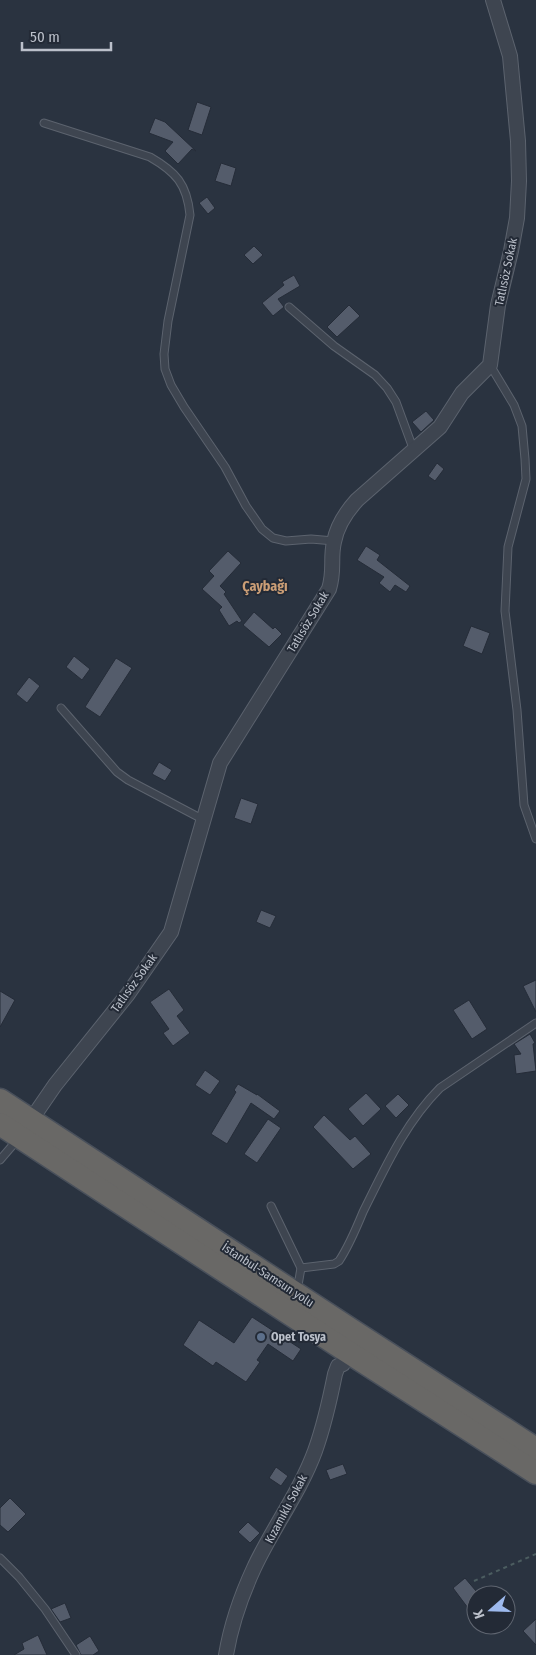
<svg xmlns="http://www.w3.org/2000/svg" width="536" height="1655" viewBox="0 0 536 1655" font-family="'Fira Sans Condensed',sans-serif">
<rect width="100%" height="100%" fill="#2a3340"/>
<g fill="#545c6b" stroke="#252c38">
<path d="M 197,102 L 211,107 L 202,135 L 188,130 Z"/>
<path d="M 155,118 L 165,122 L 196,151 L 192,149 L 178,164 L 165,151 L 173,142 L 149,133 Z"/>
<path d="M 221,163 L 236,168 L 231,186 L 215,181 Z"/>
<path d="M 207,197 L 215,208 L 208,214 L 199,203 Z"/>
<path d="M 254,246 L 263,255 L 253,264 L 244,255 Z"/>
<path d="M 294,275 L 300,286 L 278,299 L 284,307 L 273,316 L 262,303 L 284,285 L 282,282 Z"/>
<path d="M 349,305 L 360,316 L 337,337 L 327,327 Z"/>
<path d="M 426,411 L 434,420 L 421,432 L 412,422 Z"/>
<path d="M 437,463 L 444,469 L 435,481 L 428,476 Z"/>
<path d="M 366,546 L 380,555 L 377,560 L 410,586 L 406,592 L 395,585 L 390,592 L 379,583 L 384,577 L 357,560 Z"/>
<path d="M 228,551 L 241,563 L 220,586 L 226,592 L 224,594 L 242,621 L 239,623 L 237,621 L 229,626 L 219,610 L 222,607 L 202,589 L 214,576 L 209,571 Z"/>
<path d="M 254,612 L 273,629 L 275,627 L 282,634 L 269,647 L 243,625 Z"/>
<path d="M 471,626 L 490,633 L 482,654 L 463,646 Z"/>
<path d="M 74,656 L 90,669 L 82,680 L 66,667 Z"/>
<path d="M 116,658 L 132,668 L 100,717 L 85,707 Z"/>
<path d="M 29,677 L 40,686 L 27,703 L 16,694 Z"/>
<path d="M 159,762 L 172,770 L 165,781 L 152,774 Z"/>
<path d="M 241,798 L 258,804 L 251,824 L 234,818 Z"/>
<path d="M 261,910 L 276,916 L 270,928 L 256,922 Z"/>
<path d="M 536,980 L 536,1012 L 523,986 Z"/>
<path d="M 169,989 L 184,1010 L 177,1016 L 190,1033 L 173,1046 L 163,1033 L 169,1029 L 150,1002 Z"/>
<path d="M 0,991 L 15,1000 L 0,1027 Z"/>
<path d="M 469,1000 L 487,1029 L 472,1039 L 453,1010 Z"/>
<path d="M 530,1034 L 535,1043 L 533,1044 L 536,1071 L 516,1074 L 514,1055 L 521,1054 L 514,1044 Z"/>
<path d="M 205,1070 L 220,1081 L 210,1095 L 195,1085 Z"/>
<path d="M 238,1084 L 257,1095 L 257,1094 L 280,1111 L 274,1119 L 251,1103 L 227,1144 L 211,1134 L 236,1092 L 234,1090 Z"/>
<path d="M 366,1093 L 381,1109 L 363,1126 L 348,1109 Z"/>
<path d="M 398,1094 L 409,1105 L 396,1118 L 385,1106 Z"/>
<path d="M 324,1115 L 350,1140 L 355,1136 L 371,1154 L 353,1169 L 313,1127 Z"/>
<path d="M 268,1119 L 281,1128 L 257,1163 L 244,1154 Z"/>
<path d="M 252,1317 L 301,1349 L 293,1361 L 268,1344 L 257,1360 L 260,1362 L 246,1382 L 216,1362 L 213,1366 L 183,1345 L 199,1320 L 234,1343 Z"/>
<path d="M 343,1464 L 347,1474 L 330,1480 L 326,1470 Z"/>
<path d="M 276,1467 L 288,1476 L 281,1486 L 269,1478 Z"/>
<path d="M 10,1498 L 26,1514 L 8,1532 L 0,1525 L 0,1508 Z"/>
<path d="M 248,1522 L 260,1533 L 250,1543 L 238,1532 Z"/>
<path d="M 465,1578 L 476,1591 L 476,1602 L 468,1608 L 453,1588 Z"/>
<path d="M 65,1603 L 71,1618 L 60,1622 L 51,1609 Z"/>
<path d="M 536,1619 L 536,1645 L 523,1631 Z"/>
<path d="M 38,1635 L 47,1655 L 14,1655 L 24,1649 L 22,1643 Z"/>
<path d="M 90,1636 L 99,1651 L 93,1655 L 81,1655 L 76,1645 Z"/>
</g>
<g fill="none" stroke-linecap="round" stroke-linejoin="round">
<defs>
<g id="service">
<path d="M 44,123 L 150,157 C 176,172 187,184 190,215 L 168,321 L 164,354 L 165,369 L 171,385 L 184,407 L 225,467 L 246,506 L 262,529 L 273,538 L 286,541 L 311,539 L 334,541"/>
<path d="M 289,307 L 334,346 L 375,375 L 387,388 L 396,402 L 414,451"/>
<path d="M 490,365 L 514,405 L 522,426 L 525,459 L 526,479 L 508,547 L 505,611 L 517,710 L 524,805 L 536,839"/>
<path d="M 61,708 L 117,772 L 128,780 L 204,820"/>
<path d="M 0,1160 L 18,1139"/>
<path d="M 271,1206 L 301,1268 L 297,1291"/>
<path d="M 301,1268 L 334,1264 L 339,1261 C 349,1246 356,1229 363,1212 C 385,1168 405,1123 440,1088 L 536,1023"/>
<path d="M 0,1558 L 19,1577 L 45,1609 L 76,1655"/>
</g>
<g id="minor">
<path d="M 31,1120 L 55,1085 L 128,994 L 171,932 L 220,763 L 329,589 C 335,570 330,559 334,542 C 337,526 347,511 357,500 L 440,427 L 462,393 L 490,365 L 498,305 L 511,251 L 517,218 L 519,181 L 518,141 L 510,56 L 493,0"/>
<path d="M 226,1655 C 231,1625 241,1596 254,1568 C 272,1529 300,1492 315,1451 C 324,1426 330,1399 335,1374 L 338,1366 L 343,1364"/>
</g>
<g id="trunk">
<path d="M 0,1100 L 356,1333 L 536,1449"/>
<path d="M 0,1124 L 345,1350 L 536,1473"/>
</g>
</defs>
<use href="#service" stroke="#5c636e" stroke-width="9"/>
<use href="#minor" stroke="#5c636e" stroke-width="16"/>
<use href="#trunk" stroke="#49505b" stroke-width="25"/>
<path stroke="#4c5d60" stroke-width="2" stroke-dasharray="4 4" stroke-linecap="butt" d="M 474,1581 L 536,1554"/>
<use href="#service" stroke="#3e4550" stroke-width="7"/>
<use href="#minor" stroke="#3e4550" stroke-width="14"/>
<use href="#trunk" stroke="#696866" stroke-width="22"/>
</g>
<circle fill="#5c6f8a" stroke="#232a36" stroke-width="2" cx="261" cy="1337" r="5"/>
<g text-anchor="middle" stroke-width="4" stroke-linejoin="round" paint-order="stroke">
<g font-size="12" fill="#bbc0ca" stroke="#232a36">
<text transform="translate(506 272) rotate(-78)" y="4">Tatlısöz Sokak</text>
<text transform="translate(308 622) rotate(-59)" y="4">Tatlısöz Sokak</text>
<text transform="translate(134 983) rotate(-54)" y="4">Tatlısöz Sokak</text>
<text transform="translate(268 1275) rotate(33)" y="4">İstanbul-Samsun yolu</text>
<text transform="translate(286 1509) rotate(-62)" y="4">Kızamıklı Sokak</text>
</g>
<g font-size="12" font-weight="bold" fill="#bbc0ca" stroke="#232a36" text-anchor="start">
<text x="271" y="1341">Opet Tosya</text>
</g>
<g font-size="14" font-weight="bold" fill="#cb9e76" stroke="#232a36">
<text x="265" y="591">Çaybağı</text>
</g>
</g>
<g transform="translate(491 1610) rotate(250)"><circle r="24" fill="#232a36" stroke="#606671"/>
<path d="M0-4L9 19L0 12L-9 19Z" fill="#9db9ed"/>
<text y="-8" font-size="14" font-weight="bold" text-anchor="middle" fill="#bbc0ca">K</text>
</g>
<path d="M22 42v8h89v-8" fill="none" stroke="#bbc0ca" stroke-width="2.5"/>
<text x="30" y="42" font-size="15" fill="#bbc0ca" stroke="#232a36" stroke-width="4" paint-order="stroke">50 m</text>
</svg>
